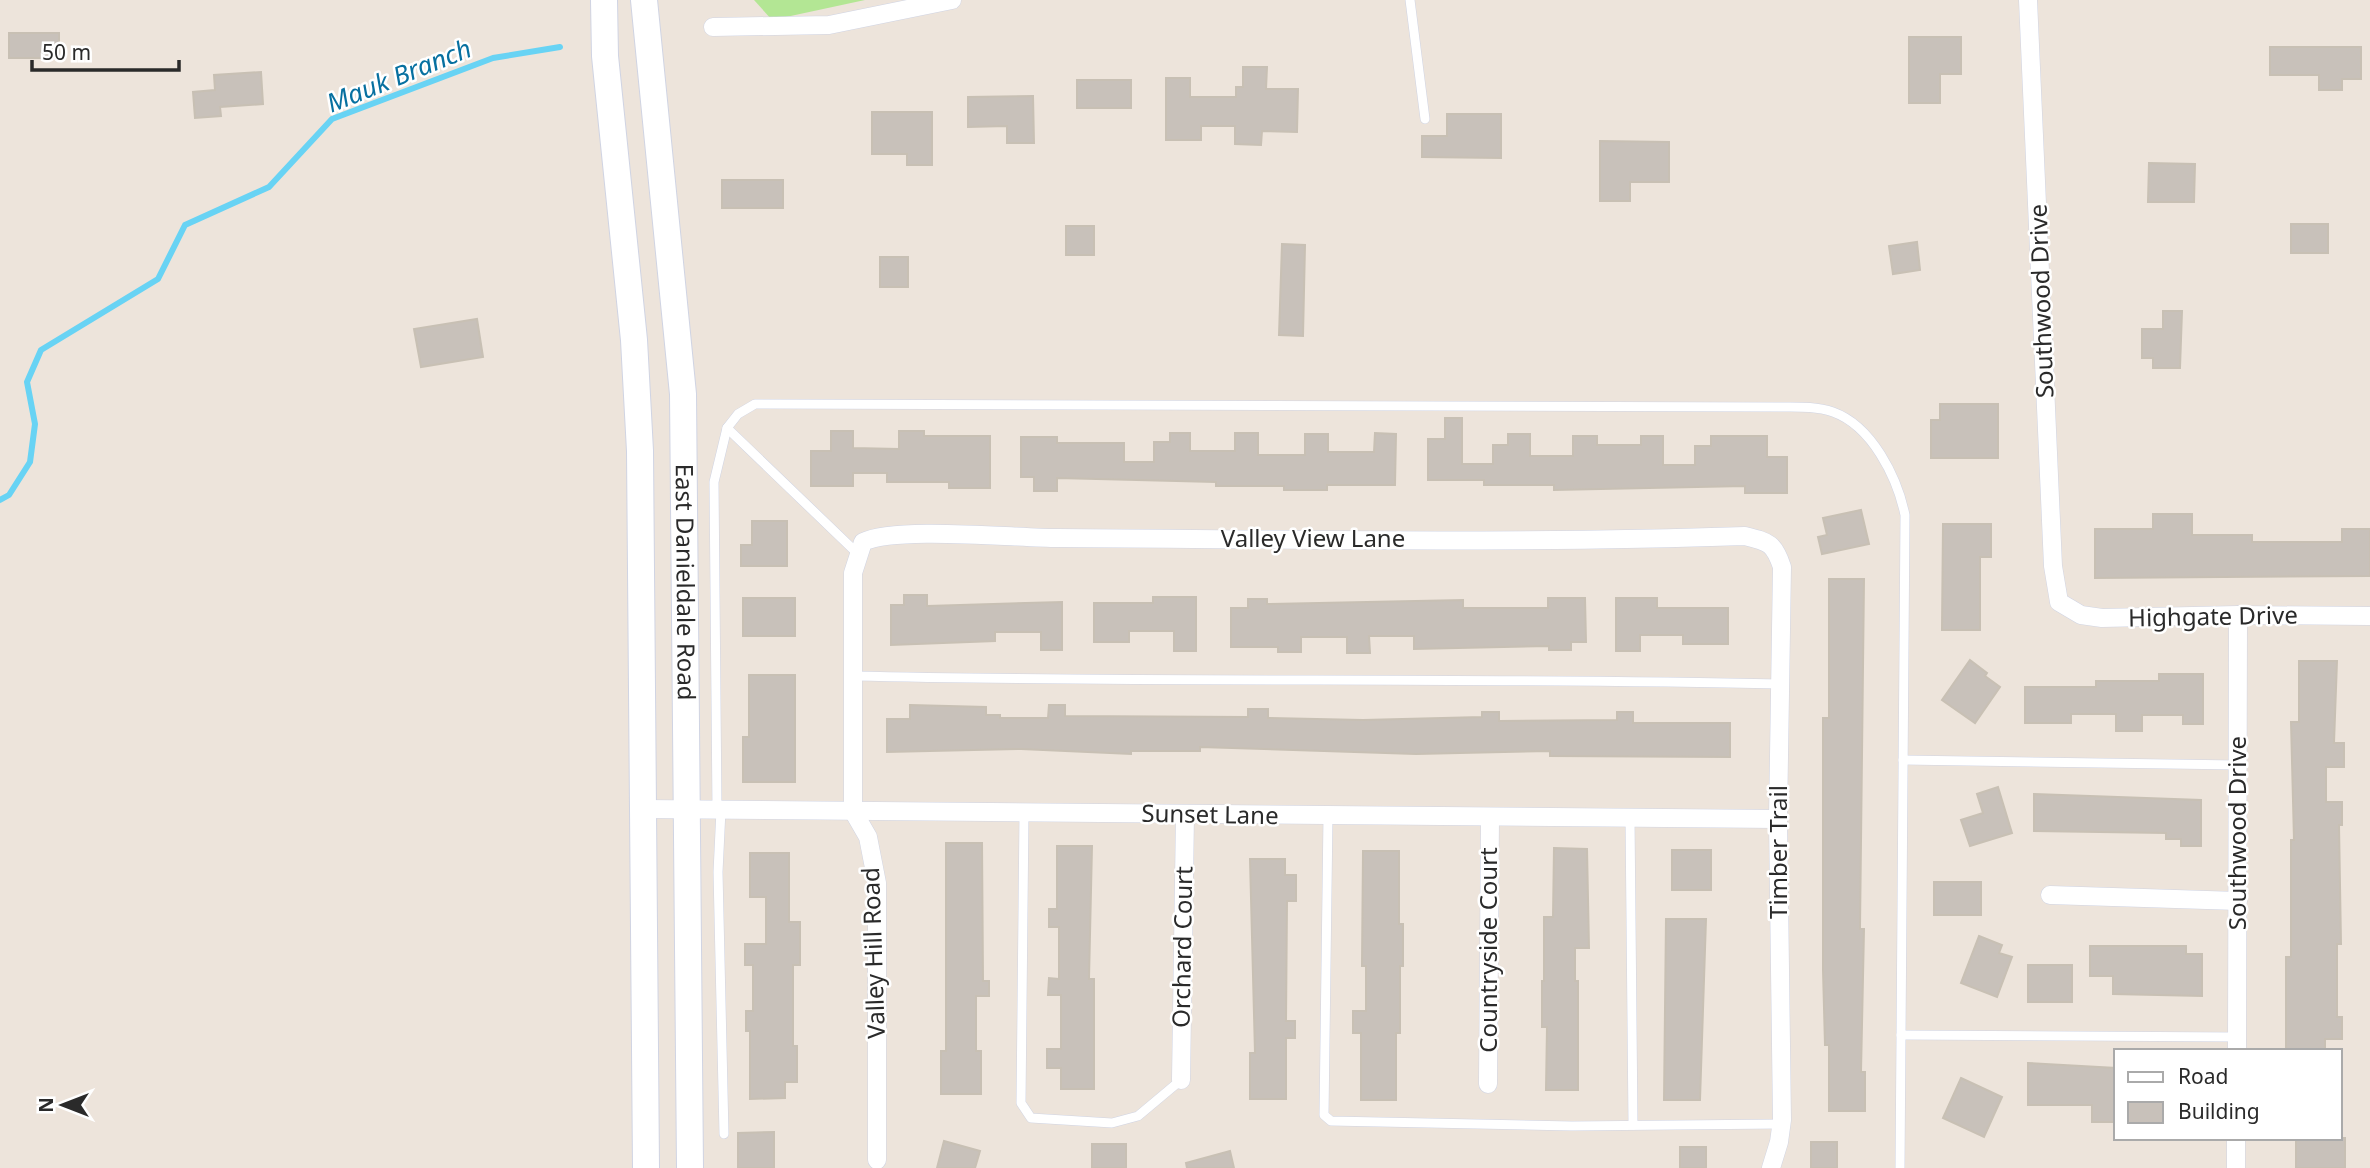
<svg xmlns="http://www.w3.org/2000/svg" width="2370" height="1168" viewBox="0 0 2370 1168" font-family="'Noto Sans',sans-serif">
<rect width="100%" height="100%" fill="#ede4db"/>
<path fill="#b3e694" d="M 754,0 L 865,0 L 772,20 Z"/>
<g fill="none" stroke-linecap="round" stroke-linejoin="round">
<path stroke="#68d3f4" stroke-width="6" d="M 0,500 L 9,495 L 30,462 L 35,424 L 27,382 L 41,350 L 158,279 L 185,225 L 269,187 L 332,119 L 493,58 L 560,47"/>
</g>
<g fill="#c8c1ba" stroke="#c8c0b4" stroke-width="2">
<rect x="9" y="33" width="50" height="25"/>
<path d="M 1909,37 L 1961,37 L 1961,74 L 1940,74 L 1940,103 L 1909,103 Z"/>
<path d="M 2270,47 L 2361,47 L 2361,79 L 2342,79 L 2342,90 L 2319,90 L 2319,75 L 2270,75 Z"/>
<path d="M 1243,67 L 1267,67 L 1266,89 L 1298,89 L 1297,132 L 1262,131 L 1261,145 L 1235,144 L 1235,126 L 1201,126 L 1201,140 L 1166,140 L 1166,78 L 1190,78 L 1190,97 L 1236,97 L 1236,87 L 1243,87 Z"/>
<path d="M 261,72 L 263,104 L 220,107 L 221,116 L 195,118 L 193,92 L 215,90 L 214,75 Z"/>
<rect x="1077" y="80" width="54" height="28"/>
<path d="M 1033,96 L 1034,143 L 1007,143 L 1007,126 L 968,127 L 968,97 Z"/>
<path d="M 872,112 L 932,112 L 932,165 L 907,165 L 907,154 L 872,154 Z"/>
<path d="M 1447,114 L 1501,114 L 1501,158 L 1422,157 L 1422,136 L 1447,136 Z"/>
<path d="M 1600,141 L 1669,142 L 1669,182 L 1630,182 L 1630,201 L 1600,201 Z"/>
<path d="M 2149,163 L 2195,164 L 2194,202 L 2148,202 Z"/>
<rect x="722" y="180" width="61" height="28"/>
<rect x="2291" y="224" width="37" height="29"/>
<rect x="1066" y="226" width="28" height="29"/>
<path d="M 1917,242 L 1920,270 L 1893,274 L 1889,246 Z"/>
<path d="M 1282,244 L 1305,245 L 1303,336 L 1279,335 Z"/>
<rect x="880" y="257" width="28" height="30"/>
<path d="M 2163,311 L 2182,311 L 2180,368 L 2153,368 L 2153,358 L 2142,358 L 2142,329 L 2163,329 Z"/>
<path d="M 477,319 L 483,357 L 421,367 L 414,329 Z"/>
<path d="M 1940,404 L 1998,404 L 1998,458 L 1931,458 L 1931,420 L 1940,420 Z"/>
<path d="M 1445,418 L 1462,418 L 1462,464 L 1493,464 L 1493,445 L 1508,445 L 1508,434 L 1530,434 L 1530,456 L 1573,456 L 1573,436 L 1597,436 L 1597,445 L 1641,445 L 1641,436 L 1663,436 L 1663,465 L 1695,465 L 1695,446 L 1711,446 L 1711,436 L 1767,436 L 1767,457 L 1787,457 L 1787,493 L 1745,493 L 1745,486 L 1554,490 L 1554,485 L 1484,485 L 1484,480 L 1428,480 L 1428,439 L 1445,439 Z"/>
<path d="M 831,431 L 853,431 L 853,448 L 899,449 L 899,431 L 924,431 L 924,436 L 990,436 L 990,488 L 949,488 L 949,482 L 887,482 L 887,473 L 853,473 L 853,486 L 811,486 L 811,451 L 831,451 Z"/>
<path d="M 1170,433 L 1190,433 L 1190,451 L 1235,451 L 1235,433 L 1258,433 L 1258,455 L 1305,455 L 1305,434 L 1328,434 L 1328,452 L 1374,452 L 1375,433 L 1396,434 L 1395,485 L 1327,485 L 1327,490 L 1284,490 L 1284,486 L 1216,486 L 1216,482 L 1057,478 L 1057,491 L 1034,491 L 1034,477 L 1021,477 L 1021,437 L 1057,437 L 1057,443 L 1124,443 L 1124,462 L 1154,462 L 1154,442 L 1170,442 Z"/>
<path d="M 1861,510 L 1869,544 L 1822,554 L 1818,537 L 1827,535 L 1823,518 Z"/>
<path d="M 2153,514 L 2192,514 L 2192,535 L 2252,535 L 2252,542 L 2342,542 L 2342,529 L 2370,529 L 2370,576 L 2095,578 L 2095,529 L 2153,529 Z"/>
<path d="M 752,521 L 787,521 L 787,566 L 741,566 L 741,545 L 752,545 Z"/>
<path d="M 1943,524 L 1991,524 L 1991,557 L 1980,557 L 1980,630 L 1942,630 Z"/>
<path d="M 1829,579 L 1864,579 L 1860,929 L 1864,929 L 1861,1072 L 1865,1072 L 1865,1111 L 1829,1111 L 1829,1045 L 1825,1045 L 1823,970 L 1823,718 L 1829,718 Z"/>
<path d="M 904,595 L 927,595 L 927,606 L 1062,602 L 1062,650 L 1041,650 L 1041,632 L 995,632 L 995,641 L 891,645 L 891,605 L 904,605 Z"/>
<path d="M 1153,597 L 1196,597 L 1196,651 L 1174,651 L 1174,631 L 1129,631 L 1129,642 L 1094,642 L 1094,603 L 1153,603 Z"/>
<rect x="743" y="598" width="52" height="38"/>
<path d="M 1548,598 L 1585,598 L 1586,642 L 1571,642 L 1571,650 L 1549,650 L 1549,646 L 1414,649 L 1414,636 L 1369,636 L 1370,653 L 1347,653 L 1347,637 L 1301,637 L 1301,652 L 1278,652 L 1278,647 L 1231,647 L 1231,608 L 1248,608 L 1248,599 L 1267,599 L 1267,604 L 1463,600 L 1463,608 L 1548,608 Z"/>
<path d="M 1616,598 L 1657,598 L 1657,608 L 1728,608 L 1728,644 L 1683,644 L 1683,635 L 1640,635 L 1640,651 L 1616,651 Z"/>
<path d="M 1970,660 L 1987,673 L 1985,676 L 2000,687 L 1975,723 L 1942,700 Z"/>
<path d="M 2299,661 L 2337,661 L 2334,743 L 2344,743 L 2344,767 L 2326,767 L 2326,802 L 2342,802 L 2342,825 L 2339,825 L 2341,944 L 2337,944 L 2337,1017 L 2342,1017 L 2342,1039 L 2325,1039 L 2325,1051 L 2286,1051 L 2286,957 L 2291,957 L 2291,840 L 2294,840 L 2291,722 L 2299,722 Z"/>
<path d="M 2159,674 L 2203,674 L 2203,724 L 2183,724 L 2183,715 L 2142,715 L 2142,731 L 2116,731 L 2116,714 L 2071,714 L 2071,723 L 2025,723 L 2025,687 L 2096,687 L 2096,681 L 2159,681 Z"/>
<path d="M 749,675 L 795,675 L 795,782 L 743,782 L 743,737 L 749,737 Z"/>
<path d="M 910,705 L 986,707 L 986,715 L 1000,715 L 1000,718 L 1048,718 L 1049,705 L 1065,705 L 1065,716 L 1248,717 L 1248,709 L 1268,709 L 1268,718 L 1363,720 L 1482,717 L 1482,712 L 1499,712 L 1499,721 L 1617,720 L 1617,712 L 1633,712 L 1633,723 L 1730,723 L 1730,757 L 1550,756 L 1550,751 L 1416,754 L 1200,747 L 1200,751 L 1131,751 L 1131,754 L 1021,749 L 887,752 L 887,719 L 910,719 Z"/>
<path d="M 1998,787 L 2012,833 L 1970,846 L 1961,820 L 1983,813 L 1977,794 Z"/>
<path d="M 2034,794 L 2201,800 L 2201,846 L 2181,846 L 2181,839 L 2166,839 L 2166,833 L 2034,831 Z"/>
<path d="M 946,843 L 982,843 L 983,981 L 989,981 L 989,996 L 976,996 L 976,1051 L 981,1051 L 981,1094 L 941,1094 L 941,1051 L 946,1051 Z"/>
<path d="M 1057,846 L 1092,846 L 1089,979 L 1094,979 L 1094,1089 L 1061,1089 L 1061,1068 L 1047,1068 L 1047,1049 L 1061,1049 L 1061,995 L 1048,995 L 1049,978 L 1059,979 L 1059,927 L 1049,927 L 1049,909 L 1057,909 Z"/>
<path d="M 1554,848 L 1587,849 L 1589,948 L 1575,948 L 1575,981 L 1578,981 L 1578,1090 L 1546,1090 L 1547,1027 L 1542,1027 L 1542,981 L 1544,981 L 1544,917 L 1553,917 Z"/>
<rect x="1672" y="850" width="39" height="40"/>
<path d="M 1363,851 L 1399,851 L 1399,924 L 1403,924 L 1403,966 L 1400,966 L 1400,1033 L 1396,1033 L 1396,1100 L 1361,1100 L 1361,1033 L 1353,1033 L 1353,1011 L 1366,1011 L 1366,966 L 1362,966 Z"/>
<path d="M 750,853 L 789,853 L 789,922 L 800,922 L 800,965 L 793,965 L 793,1046 L 797,1046 L 797,1082 L 785,1082 L 785,1098 L 750,1099 L 750,1031 L 746,1031 L 746,1011 L 753,1011 L 753,965 L 745,965 L 745,944 L 766,944 L 766,897 L 750,897 Z"/>
<path d="M 1250,859 L 1285,859 L 1285,875 L 1296,875 L 1296,901 L 1287,901 L 1286,1021 L 1295,1021 L 1295,1038 L 1286,1038 L 1286,1099 L 1250,1099 L 1250,1053 L 1255,1053 Z"/>
<rect x="1934" y="882" width="47" height="33"/>
<path d="M 1666,919 L 1706,919 L 1700,1100 L 1664,1100 Z"/>
<path d="M 1979,936 L 2002,945 L 1999,953 L 2012,957 L 1997,997 L 1961,983 Z"/>
<path d="M 2090,946 L 2186,946 L 2186,954 L 2202,954 L 2202,996 L 2113,994 L 2113,976 L 2090,976 Z"/>
<rect x="2028" y="965" width="44" height="37"/>
<path d="M 2028,1063 L 2116,1068 L 2116,1122 L 2092,1122 L 2092,1105 L 2028,1105 Z"/>
<path d="M 1961,1078 L 2002,1097 L 1984,1137 L 1943,1118 Z"/>
<path d="M 774,1132 L 774,1168 L 738,1168 L 738,1133 Z"/>
<rect x="2296" y="1138" width="49" height="30"/>
<path d="M 944,1141 L 980,1151 L 975,1168 L 937,1168 Z"/>
<rect x="1811" y="1142" width="26" height="26"/>
<rect x="1092" y="1144" width="34" height="24"/>
<rect x="1680" y="1147" width="26" height="21"/>
<path d="M 1230,1151 L 1234,1168 L 1187,1168 L 1186,1163 Z"/>
</g>
<g fill="none" stroke-linecap="round" stroke-linejoin="round">
<defs>
<g id="lane">
<path d="M 1410,0 L 1425,119"/>
<path d="M 727,428 L 858,554"/>
<path d="M 853,676 C 1162,683 1471,677 1780,684"/>
<path d="M 1903,760 L 2238,765"/>
<path d="M 717,810 L 714,482 L 727,428 L 738,414 L 755,404 L 1779,407 C 1797,407 1816,406 1833,412 C 1872,426 1897,477 1905,515 L 1900,1168"/>
<path d="M 721,810 L 718,872 L 724,1134"/>
<path d="M 1024,813 L 1021,1103 L 1031,1118 L 1112,1123 L 1138,1116 L 1181,1080"/>
<path d="M 1328,816 L 1324,1115 L 1331,1121 L 1572,1126 L 1781,1124"/>
<path d="M 1630,818 L 1633,1125"/>
<path d="M 1901,1035 L 2237,1037"/>
</g>
<g id="street">
<path d="M 2028,0 L 2053,566 L 2059,602 L 2081,615 L 2102,618 L 2238,615 L 2370,616"/>
<path d="M 713,27 L 829,25 L 952,0"/>
<path d="M 643,809 L 1778,819"/>
<path d="M 2050,895 L 2238,901"/>
<path d="M 2237,1051 L 2238,615"/>
<path d="M 1181,1080 L 1185,815"/>
<path d="M 1488,1084 L 1490,817"/>
<path d="M 877,1160 L 877,883 L 868,837 L 853,811 L 853,573 L 863,542 C 896,526 1014,538 1057,538 C 1287,539 1516,544 1745,536 C 1769,542 1774,543 1782,567 L 1778,819 L 1782,1120 L 1779,1142 L 1771,1168"/>
<path d="M 2236,1168 L 2236,1138"/>
</g>
<g id="secondary">
<path d="M 604,0 L 605,56 L 634,340 L 640,451 L 646,1168"/>
<path id="s1" d="M 644,0 L 683,394 L 690,1168"/>
</g>
</defs>
<use href="#lane" stroke="#d0d4e3" stroke-width="10"/>
<use href="#street" stroke="#d0d4e3" stroke-width="19"/>
<use href="#secondary" stroke="#d0d4e3" stroke-width="28"/>
<use href="#lane" stroke="#fff" stroke-width="9"/>
<use href="#street" stroke="#fff" stroke-width="18"/>
<use href="#secondary" stroke="#fff" stroke-width="26"/>
</g>
<g text-anchor="middle" stroke-width="5" stroke-linejoin="round" paint-order="stroke">
<g font-size="24" fill="#2a2a2a" stroke="#fff">
<text transform="translate(2042 301) rotate(-92)" y="8">Southwood Drive</text>
<text x="1313" y="547">Valley View Lane</text>
<text dy="8" stroke="none"><textPath href="#s1" startOffset="584">East Danieldale Road</textPath></text>
<text transform="translate(2213 617) rotate(-1)" y="8">Highgate Drive</text>
<text transform="translate(1210 815) rotate(1)" y="8">Sunset Lane</text>
<text transform="translate(2238 833) rotate(-90)" y="8">Southwood Drive</text>
<text transform="translate(1779 852) rotate(-90)" y="8">Timber Trail</text>
<text transform="translate(1183 947) rotate(-89)" y="8">Orchard Court</text>
<text transform="translate(1489 950) rotate(-90)" y="8">Countryside Court</text>
<text transform="translate(874 953) rotate(-92)" y="8">Valley Hill Road</text>
</g>
<g font-size="26" font-style="italic" fill="#0770a0" stroke="#fff">
<text transform="translate(399 76) rotate(-22)" y="9">Mauk Branch</text>
</g>
</g>
<rect x="2114" y="1049" width="228" height="91" fill="#ffffff" stroke="#aaaaaa" stroke-width="2"/>
<rect x="2128" y="1072" width="35" height="10" fill="#ffffff" stroke="#aaaaaa" stroke-width="2"/>
<text x="2178" y="1084" font-size="21" fill="#2a2a2a">Road</text>
<rect x="2128" y="1102" width="35" height="21" fill="#c8c1ba" stroke="#aaaaaa" stroke-width="2"/>
<text x="2178" y="1119" font-size="21" fill="#2a2a2a">Building</text>
<g transform="translate(63 1105) rotate(270)" stroke="#ffffff" stroke-width="5" paint-order="stroke">
<path d="M0-5L12 26L0 18L-12 26Z" fill="#2a2a2a"/>
<text y="-10" font-size="19" font-weight="bold" text-anchor="middle" fill="#2a2a2a">N</text>
</g>
<path d="M32 60v10h147v-10" fill="none" stroke="#2a2a2a" stroke-width="3.5"/>
<text x="42" y="60" font-size="21" fill="#2a2a2a" stroke="#ffffff" stroke-width="5" paint-order="stroke">50 m</text>
</svg>
